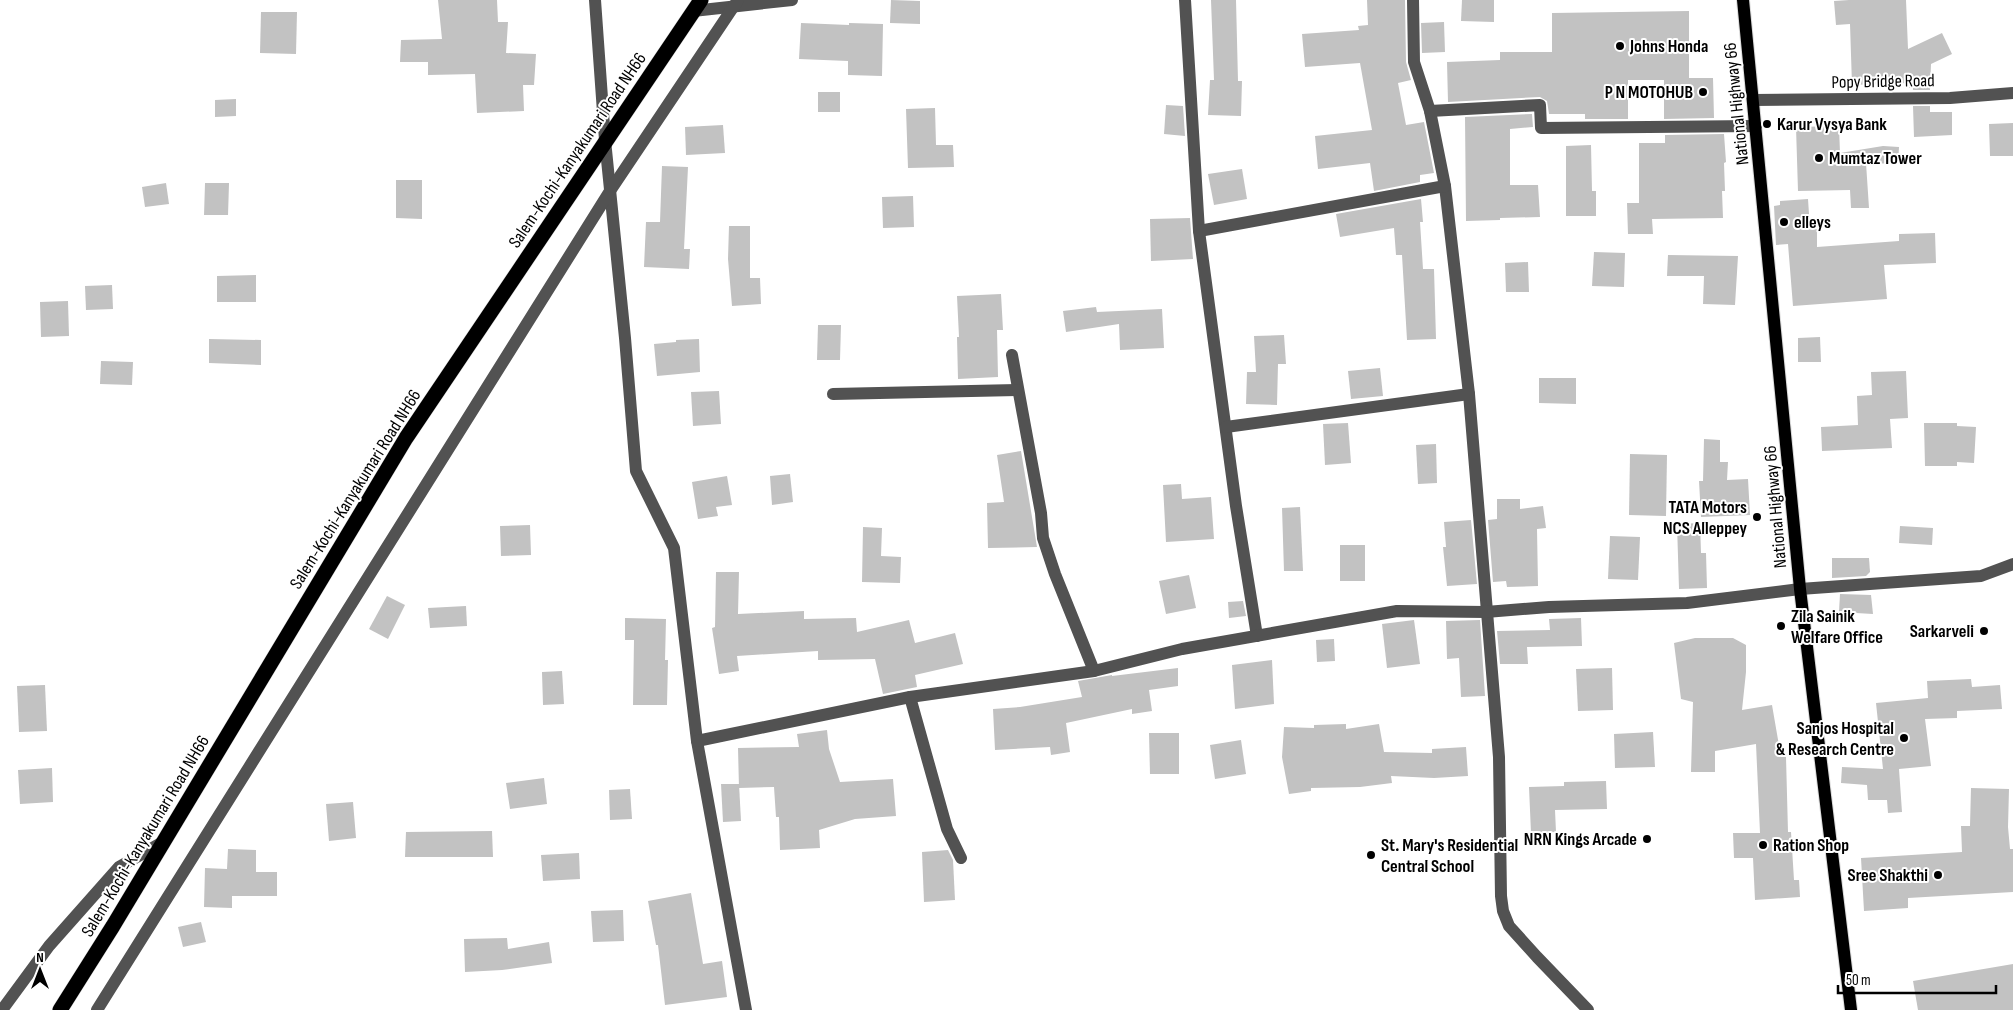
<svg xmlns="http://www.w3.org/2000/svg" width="2013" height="1010" viewBox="0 0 2013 1010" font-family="'Sofia Sans Condensed',sans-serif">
<rect width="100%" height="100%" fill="#fff"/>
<g fill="#c2c2c2">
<path d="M 438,0 L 497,0 L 498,22 L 508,22 L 506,53 L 536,54 L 534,85 L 523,85 L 524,111 L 477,113 L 475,74 L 428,75 L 428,62 L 400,62 L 401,40 L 442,39 Z"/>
<path d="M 891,0 L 920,1 L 920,24 L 890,23 Z"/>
<path d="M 1211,0 L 1236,0 L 1238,81 L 1242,81 L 1241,116 L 1208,115 L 1210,80 L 1214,80 Z"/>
<path d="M 1367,0 L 1405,0 L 1406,62 L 1411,80 L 1398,83 L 1406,125 L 1424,122 L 1434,173 L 1420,175 L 1420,182 L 1374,191 L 1370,163 L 1318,169 L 1315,136 L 1372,130 L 1360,63 L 1305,67 L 1302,34 L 1359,30 L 1358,26 L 1368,25 Z"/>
<path d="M 1462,0 L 1494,0 L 1494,22 L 1461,21 Z"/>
<path d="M 1849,0 L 1906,0 L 1908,49 L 1942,33 L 1952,54 L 1931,64 L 1930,90 L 1913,90 L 1913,88 L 1909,88 L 1909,83 L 1852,85 L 1850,24 L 1836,25 L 1834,1 Z"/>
<path d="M 1689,11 L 1689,78 L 1713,78 L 1714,118 L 1664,119 L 1664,80 L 1628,80 L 1628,119 L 1585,119 L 1585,114 L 1549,114 L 1547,101 L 1540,97 L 1448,102 L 1447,62 L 1500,60 L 1500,52 L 1552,52 L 1552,13 Z"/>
<path d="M 261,12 L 297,12 L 296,54 L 260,53 Z"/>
<path d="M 1444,22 L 1445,52 L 1422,53 L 1421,23 Z"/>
<path d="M 801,23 L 849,25 L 849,23 L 883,24 L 882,76 L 848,75 L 848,61 L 799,59 Z"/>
<rect x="818" y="92" width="22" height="20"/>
<path d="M 236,99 L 236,116 L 215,117 L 215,100 Z"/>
<path d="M 1166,105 L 1183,106 L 1185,136 L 1164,134 Z"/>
<path d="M 1913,106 L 1930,106 L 1930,112 L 1952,112 L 1952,135 L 1914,137 Z"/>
<path d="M 935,108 L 936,145 L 953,145 L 954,167 L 908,168 L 906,109 Z"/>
<path d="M 1532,114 L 1533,127 L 1510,129 L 1510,185 L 1538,185 L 1540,217 L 1500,218 L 1500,220 L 1466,221 L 1465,117 Z"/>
<path d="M 2013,123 L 2013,156 L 1990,156 L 1989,124 Z"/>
<path d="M 723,125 L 725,153 L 686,155 L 685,127 Z"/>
<path d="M 1839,126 L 1840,153 L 1883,146 L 1899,147 L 1898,164 L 1866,163 L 1869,208 L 1851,208 L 1850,190 L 1798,191 L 1796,127 Z"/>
<path d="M 1724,134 L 1726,162 L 1724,163 L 1725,191 L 1722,191 L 1723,218 L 1652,219 L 1653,234 L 1628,234 L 1627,203 L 1639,203 L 1639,143 L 1665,143 L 1665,135 Z"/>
<path d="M 1591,145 L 1592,191 L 1596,191 L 1596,216 L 1566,216 L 1566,146 Z"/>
<path d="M 662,166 L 688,167 L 684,249 L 690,249 L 689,269 L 644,267 L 646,222 L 660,222 Z"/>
<path d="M 1242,169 L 1247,199 L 1214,205 L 1208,174 Z"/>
<path d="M 396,180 L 422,180 L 422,219 L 396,218 Z"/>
<path d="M 166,183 L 169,204 L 145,207 L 142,187 Z"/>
<path d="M 205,183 L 229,183 L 228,215 L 204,215 Z"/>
<path d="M 913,196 L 914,227 L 883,228 L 882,197 Z"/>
<path d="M 1421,199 L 1423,222 L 1420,222 L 1423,269 L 1434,269 L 1436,339 L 1407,340 L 1402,255 L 1396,255 L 1394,228 L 1340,237 L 1336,214 Z"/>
<path d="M 1808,199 L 1810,229 L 1817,229 L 1817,247 L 1899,241 L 1899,234 L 1935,233 L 1936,263 L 1884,265 L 1887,299 L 1793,306 L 1788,244 L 1776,245 L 1774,206 L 1780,205 L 1780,201 Z"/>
<path d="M 1190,218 L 1193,259 L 1151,261 L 1150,219 Z"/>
<path d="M 729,226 L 750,226 L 750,278 L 760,278 L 761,304 L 732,306 L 728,259 Z"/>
<path d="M 1594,252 L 1625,253 L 1624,287 L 1592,286 Z"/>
<path d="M 1668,255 L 1738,256 L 1735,305 L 1703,304 L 1704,276 L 1667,276 Z"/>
<path d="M 1528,262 L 1529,292 L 1506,292 L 1505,263 Z"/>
<path d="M 256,275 L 256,302 L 217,302 L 217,276 Z"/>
<path d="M 112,285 L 113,309 L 86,310 L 85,286 Z"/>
<path d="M 1001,294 L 1003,330 L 997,330 L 998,377 L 958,379 L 957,337 L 959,337 L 957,296 Z"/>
<path d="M 68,301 L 69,336 L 41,337 L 40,302 Z"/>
<path d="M 1096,307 L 1097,312 L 1162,309 L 1164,348 L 1120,350 L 1119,324 L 1066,332 L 1063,311 Z"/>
<path d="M 818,325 L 841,325 L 840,360 L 817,360 Z"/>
<path d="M 1284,335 L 1286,364 L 1278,364 L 1277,405 L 1246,404 L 1247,372 L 1256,372 L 1254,336 Z"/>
<path d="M 1820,337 L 1821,362 L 1798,362 L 1798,338 Z"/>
<path d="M 209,339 L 261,340 L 261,365 L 209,363 Z"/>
<path d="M 699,339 L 700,372 L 657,376 L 654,344 L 676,342 L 676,340 Z"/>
<path d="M 101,361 L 133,362 L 132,385 L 100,384 Z"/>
<path d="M 1380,368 L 1383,396 L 1351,399 L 1348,371 Z"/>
<path d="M 1906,371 L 1908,418 L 1890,419 L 1892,448 L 1822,451 L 1821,427 L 1858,425 L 1857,396 L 1872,395 L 1871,372 Z"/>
<path d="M 1539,378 L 1576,378 L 1576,404 L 1539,403 Z"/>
<path d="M 719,391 L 721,424 L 693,426 L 691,392 Z"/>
<path d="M 1348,423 L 1351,463 L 1325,465 L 1323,424 Z"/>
<path d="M 1924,423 L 1957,423 L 1957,426 L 1976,427 L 1974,463 L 1957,462 L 1957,466 L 1925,466 Z"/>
<path d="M 1704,439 L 1720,440 L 1720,462 L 1728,462 L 1727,480 L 1748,479 L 1750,515 L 1701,517 L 1699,481 L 1703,481 Z"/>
<path d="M 1436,444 L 1437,483 L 1418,484 L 1416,445 Z"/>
<path d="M 1021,451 L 1037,547 L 988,548 L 987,503 L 1004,502 L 997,455 Z"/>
<path d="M 1630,454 L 1667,455 L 1666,516 L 1629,515 Z"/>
<path d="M 790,474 L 793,502 L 772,505 L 770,476 Z"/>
<path d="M 727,476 L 732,505 L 716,507 L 718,516 L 698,519 L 692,482 Z"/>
<path d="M 1181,484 L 1182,499 L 1211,497 L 1214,539 L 1166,542 L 1163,485 Z"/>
<path d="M 1497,499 L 1520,499 L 1520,509 L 1543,506 L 1546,528 L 1537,529 L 1538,586 L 1507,587 L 1506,581 L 1493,582 L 1488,520 L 1497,519 Z"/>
<path d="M 1300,507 L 1303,571 L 1284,571 L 1282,508 Z"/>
<path d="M 1471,520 L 1477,584 L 1447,586 L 1443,547 L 1446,547 L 1444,522 Z"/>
<path d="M 1700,523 L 1701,553 L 1706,553 L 1707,588 L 1679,589 L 1677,524 Z"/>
<path d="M 530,525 L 531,555 L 501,556 L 500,526 Z"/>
<path d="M 1900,526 L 1933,528 L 1932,545 L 1899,543 Z"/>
<path d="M 863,527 L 882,528 L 881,556 L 901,557 L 900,583 L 862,582 Z"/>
<path d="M 1610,536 L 1640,537 L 1638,580 L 1608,579 Z"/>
<rect x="1340" y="545" width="25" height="36"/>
<path d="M 1832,558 L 1869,558 L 1870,572 L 1866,576 L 1832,578 Z"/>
<path d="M 716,572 L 739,572 L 738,614 L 804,611 L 804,619 L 856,618 L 857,632 L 909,620 L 915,643 L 955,633 L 963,664 L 915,675 L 917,687 L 883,694 L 875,659 L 818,660 L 818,651 L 737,656 L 739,671 L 719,674 L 712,628 L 715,627 Z"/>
<path d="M 1189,575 L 1196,608 L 1166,614 L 1159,581 Z"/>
<path d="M 1840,594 L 1871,595 L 1873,614 L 1839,612 Z"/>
<path d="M 387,596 L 405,605 L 388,639 L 369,629 Z"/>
<path d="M 1243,601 L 1246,616 L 1229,618 L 1228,602 Z"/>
<path d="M 466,606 L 467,626 L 430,628 L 428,608 Z"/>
<path d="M 625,618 L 666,619 L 665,660 L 668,660 L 667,705 L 633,705 L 634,640 L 625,640 Z"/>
<path d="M 1581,618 L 1582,646 L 1527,647 L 1528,664 L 1500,664 L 1497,631 L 1550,630 L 1549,619 Z"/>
<path d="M 1414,620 L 1420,664 L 1387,668 L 1382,624 Z"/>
<path d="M 1480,620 L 1485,696 L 1461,697 L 1459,658 L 1447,659 L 1446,621 Z"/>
<path d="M 1695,638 L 1733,638 L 1746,645 L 1746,672 L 1742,710 L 1772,705 L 1781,757 L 1786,757 L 1788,832 L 1791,832 L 1794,880 L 1799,880 L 1800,897 L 1755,900 L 1753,858 L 1734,858 L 1733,833 L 1760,833 L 1756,744 L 1715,751 L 1715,772 L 1691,772 L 1693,702 L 1681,699 L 1674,643 Z"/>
<path d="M 1334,639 L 1335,661 L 1317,662 L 1316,640 Z"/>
<path d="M 1272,660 L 1274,704 L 1235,709 L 1232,665 Z"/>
<path d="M 1178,668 L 1178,686 L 1149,690 L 1152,711 L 1132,714 L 1132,709 L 1066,723 L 1070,752 L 1051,755 L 1050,747 L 995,750 L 993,709 L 1020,707 L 1082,697 L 1078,681 L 1112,675 L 1112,676 Z"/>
<path d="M 1612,668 L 1613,710 L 1578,711 L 1576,669 Z"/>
<path d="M 562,671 L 564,704 L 543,705 L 542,672 Z"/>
<path d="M 1971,679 L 1972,687 L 2000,685 L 2002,709 L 1957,711 L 1957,718 L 1925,719 L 1931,766 L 1899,769 L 1902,812 L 1888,813 L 1887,800 L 1868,800 L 1867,785 L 1841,783 L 1842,767 L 1883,769 L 1876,703 L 1928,698 L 1927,681 Z"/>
<path d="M 45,685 L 47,731 L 19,732 L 17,686 Z"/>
<path d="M 1346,724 L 1346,729 L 1379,724 L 1384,752 L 1432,753 L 1432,749 L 1466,747 L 1468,776 L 1434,778 L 1391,776 L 1392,783 L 1360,787 L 1311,788 L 1311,791 L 1289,794 L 1282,757 L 1284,727 L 1314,728 L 1314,725 Z"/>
<path d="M 827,730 L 829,749 L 840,782 L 893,779 L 896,816 L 855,819 L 819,830 L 820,848 L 780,850 L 779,817 L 776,817 L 774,787 L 739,788 L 738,748 L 799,747 L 797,734 Z"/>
<path d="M 1653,732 L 1655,767 L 1615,768 L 1614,734 Z"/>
<path d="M 1149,733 L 1179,733 L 1179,774 L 1150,774 Z"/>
<path d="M 1241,740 L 1246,774 L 1215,779 L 1210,745 Z"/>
<path d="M 52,768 L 53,802 L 20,804 L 18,770 Z"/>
<path d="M 544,778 L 547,804 L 510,809 L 506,783 Z"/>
<path d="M 1606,781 L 1607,809 L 1555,810 L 1556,832 L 1531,833 L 1529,787 L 1564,786 L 1564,782 Z"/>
<path d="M 721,784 L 739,784 L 741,821 L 723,822 Z"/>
<path d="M 1971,788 L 2009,789 L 2008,827 L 2010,849 L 2013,849 L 2013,892 L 1908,898 L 1908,908 L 1864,911 L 1861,858 L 1962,852 L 1961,826 L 1970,826 Z"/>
<path d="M 630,789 L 632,819 L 610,820 L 609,790 Z"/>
<path d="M 353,802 L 356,838 L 329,841 L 326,804 Z"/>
<path d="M 492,831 L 493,857 L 405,857 L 406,832 Z"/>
<path d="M 228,849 L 256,850 L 256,872 L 277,872 L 277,896 L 232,896 L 232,908 L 204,907 L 205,868 L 227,869 Z"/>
<path d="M 948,850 L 953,860 L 955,900 L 924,902 L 922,852 Z"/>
<path d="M 579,853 L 580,879 L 543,881 L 541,855 Z"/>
<path d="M 691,893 L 703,964 L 722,961 L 727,997 L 665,1005 L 658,945 L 656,945 L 648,901 Z"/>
<path d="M 623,910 L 624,941 L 593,942 L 591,911 Z"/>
<path d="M 201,922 L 206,942 L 183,947 L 178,927 Z"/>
<path d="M 507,938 L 508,949 L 549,942 L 552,963 L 502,970 L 465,972 L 464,939 Z"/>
<path d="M 2013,964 L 2013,1010 L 1918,1010 L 1913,981 Z"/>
</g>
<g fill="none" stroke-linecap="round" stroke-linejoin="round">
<defs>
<path id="major" d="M 1743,0 L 1800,589 L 1851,1010"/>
<path id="highway" d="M 60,1010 L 113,926 L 406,438 L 701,0"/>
</defs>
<use href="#major" stroke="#dbdbdb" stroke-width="14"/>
<use href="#highway" stroke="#dbdbdb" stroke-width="16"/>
<g stroke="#525252" stroke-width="12">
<path d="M 595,0 L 605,140 L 625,338 L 636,471 L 674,548 L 697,741 L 746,1010"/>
<path d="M 1185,0 L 1199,231 L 1236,506 L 1257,636"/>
<path d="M 1413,0 L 1414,62 L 1430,111 L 1445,186 L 1469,394 L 1499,757 L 1501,896 L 1503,911 L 1509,926 L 1537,957 L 1588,1010"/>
<path d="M 693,11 L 792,0"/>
<path d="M 1753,100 L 1950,98 L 2013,93"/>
<path d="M 1430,111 L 1540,105 L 1541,128 L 1756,126"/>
<path d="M 1199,231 L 1445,186"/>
<path d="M 1012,355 L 1041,513 L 1043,538 L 1055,574 L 1094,671"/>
<path d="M 833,394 L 1017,390"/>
<path d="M 1226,427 L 1469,394"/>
<path d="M 910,697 L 947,829 L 961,858"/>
<path d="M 697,741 L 910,697 L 1094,671 L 1182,649 L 1397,611 L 1486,612 L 1549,607 L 1687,603 L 1800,589 L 1981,576 L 2013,564"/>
<path d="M 2,1010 L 49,946 L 119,867 L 163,842"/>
<path d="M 97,1010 L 610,191 L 738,0"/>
</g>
<use href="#major" stroke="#000" stroke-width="12"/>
<use href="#highway" stroke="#000" stroke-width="15"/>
</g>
<g fill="#000" stroke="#fff" stroke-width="2">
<circle cx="1620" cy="46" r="5"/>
<circle cx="1703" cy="92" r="5"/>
<circle cx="1767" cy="124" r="5"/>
<circle cx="1819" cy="158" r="5"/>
<circle cx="1784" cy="222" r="5"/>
<circle cx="1757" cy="517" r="5"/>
<circle cx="1781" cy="626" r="5"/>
<circle cx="1984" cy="631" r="5"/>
<circle cx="1904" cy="738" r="5"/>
<circle cx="1647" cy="839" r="5"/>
<circle cx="1763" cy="845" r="5"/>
<circle cx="1371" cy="855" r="5"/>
<circle cx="1938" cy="875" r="5"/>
</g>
<g text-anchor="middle" stroke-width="4" stroke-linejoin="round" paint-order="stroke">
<g font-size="18" font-weight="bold" fill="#000" stroke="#fff" text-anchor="start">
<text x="1630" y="52">Johns Honda</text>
<text x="1693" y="98" text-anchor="end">P N MOTOHUB</text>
<text x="1777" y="130">Karur Vysya Bank</text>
<text x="1829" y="164">Mumtaz Tower</text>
<text x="1794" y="228">elleys</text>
<text x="1747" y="513" text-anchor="end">TATA Motors<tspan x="1747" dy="21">NCS Alleppey</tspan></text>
<text x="1791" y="622">Zila Sainik<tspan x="1791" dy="21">Welfare Office</tspan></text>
<text x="1974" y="637" text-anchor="end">Sarkarveli</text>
<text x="1894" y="734" text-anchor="end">Sanjos Hospital<tspan x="1894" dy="21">&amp; Research Centre</tspan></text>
<text x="1637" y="845" text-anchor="end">NRN Kings Arcade</text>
<text x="1381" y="851">St. Mary's Residential<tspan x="1381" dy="21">Central School</tspan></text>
<text x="1773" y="851">Ration Shop</text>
<text x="1928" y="881" text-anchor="end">Sree Shakthi</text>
</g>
<g font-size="18" fill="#000" stroke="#fff">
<text transform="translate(1883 81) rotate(-1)" y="6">Popy Bridge Road</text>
<text transform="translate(1736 104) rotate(-96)" y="6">National Highway 66</text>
<text transform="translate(577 150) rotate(-56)" y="6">Salem-Kochi-Kanyakumari Road NH66</text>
<text transform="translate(355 489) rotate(-58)" y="6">Salem-Kochi-Kanyakumari Road NH66</text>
<text transform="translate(1775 507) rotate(-95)" y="6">National Highway 66</text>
<text transform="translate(145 836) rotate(-59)" y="6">Salem-Kochi-Kanyakumari Road NH66</text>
</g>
</g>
<g transform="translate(40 970)" stroke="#ffffff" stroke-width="4" paint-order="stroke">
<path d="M0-4L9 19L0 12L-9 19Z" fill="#000000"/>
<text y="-8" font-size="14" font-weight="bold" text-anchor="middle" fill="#000000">N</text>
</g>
<path d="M1838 985v8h158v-8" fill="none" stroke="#000000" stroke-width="2.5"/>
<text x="1846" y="985" font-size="15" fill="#000000" stroke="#ffffff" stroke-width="4" paint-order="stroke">50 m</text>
</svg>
